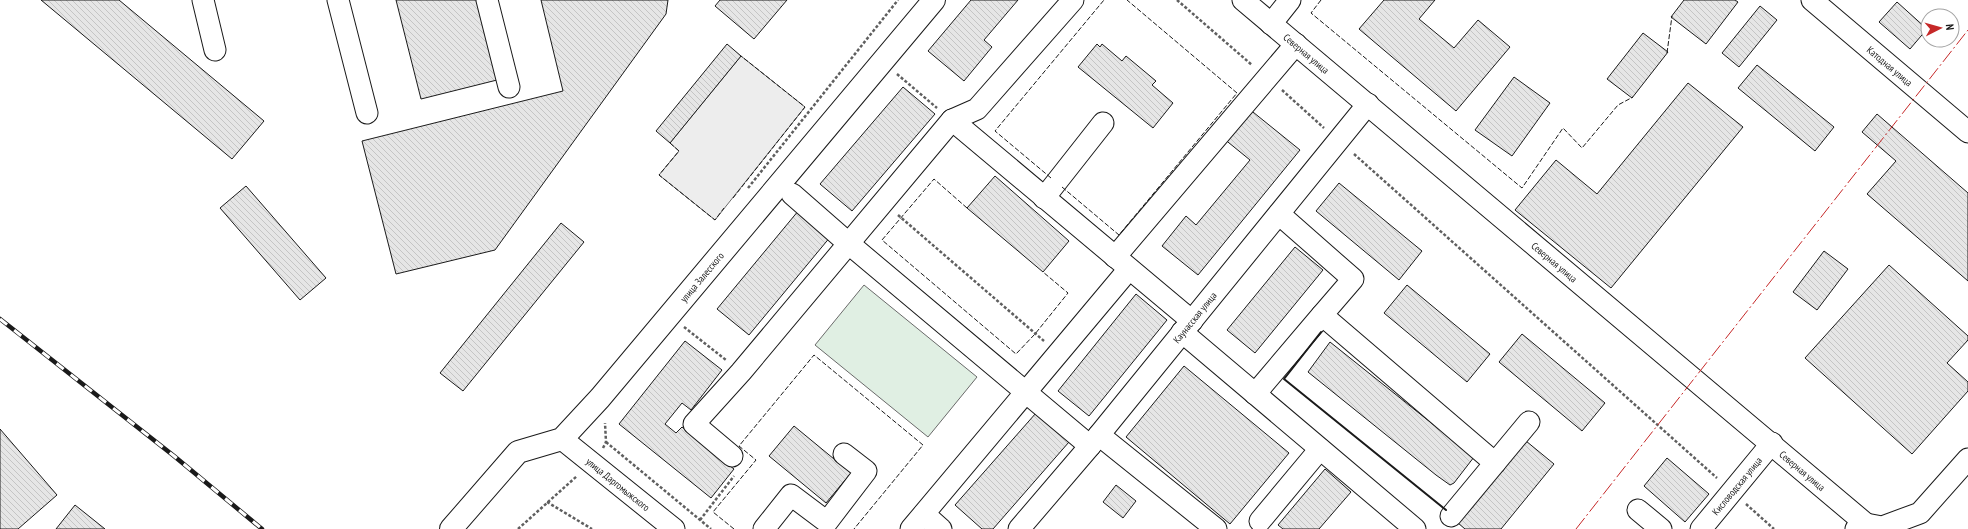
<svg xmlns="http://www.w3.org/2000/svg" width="1968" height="529" viewBox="0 0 1968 529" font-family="'PT Sans Narrow',sans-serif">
<defs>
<pattern id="building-back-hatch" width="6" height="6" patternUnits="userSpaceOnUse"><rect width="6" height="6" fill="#e6e6e6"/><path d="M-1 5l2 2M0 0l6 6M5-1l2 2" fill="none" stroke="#c5c5c5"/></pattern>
</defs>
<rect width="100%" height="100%" fill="#fff"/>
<path fill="#e0efe3" stroke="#6a6a6a" d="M 864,285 L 977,377 L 928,437 L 815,345 Z"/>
<path fill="#ededed" stroke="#6a6a6a" d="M 741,56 L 805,107 L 715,220 L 659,175 L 679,151 L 670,143 Z"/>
<g fill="url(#building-back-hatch)" stroke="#1a1a1a">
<path d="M 41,0 L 119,0 L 264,121 L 232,159 Z"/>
<path d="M 396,0 L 477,0 L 497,80 L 421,99 Z"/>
<path d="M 541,0 L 668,0 L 666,14 L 495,250 L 396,274 L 362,141 L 563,91 Z"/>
<path d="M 720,0 L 787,0 L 754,39 L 715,6 Z"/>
<path d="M 971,0 L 1018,0 L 984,40 L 992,47 L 964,81 L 928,51 Z"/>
<path d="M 1384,0 L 1435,0 L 1419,19 L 1454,48 L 1478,20 L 1510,47 L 1456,111 L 1359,29 Z"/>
<path d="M 1684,0 L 1735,0 L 1738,2 L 1706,44 L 1671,17 Z"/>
<path d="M 1897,2 L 1927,29 L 1910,49 L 1879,22 Z"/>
<path d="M 1760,6 L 1777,20 L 1739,67 L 1722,53 Z"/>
<path d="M 1643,33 L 1668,52 L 1632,98 L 1607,79 Z"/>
<path d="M 727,44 L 741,56 L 670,143 L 656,131 Z"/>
<path d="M 1097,44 L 1100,47 L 1102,44 L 1122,61 L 1126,56 L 1156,81 L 1152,85 L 1173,103 L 1153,128 L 1078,67 Z"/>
<path d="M 1757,65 L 1834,127 L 1815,151 L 1738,88 Z"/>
<path d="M 1514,77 L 1550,103 L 1512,156 L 1475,130 Z"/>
<path d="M 1688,83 L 1743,127 L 1611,288 L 1515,210 L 1556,160 L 1597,194 Z"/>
<path d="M 903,87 L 935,114 L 852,211 L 820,184 Z"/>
<path d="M 1248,108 L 1300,150 L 1198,275 L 1162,246 L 1186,216 L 1196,225 L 1250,160 L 1223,138 Z"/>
<path d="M 1877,114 L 1968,193 L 1968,281 L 1867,194 L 1896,161 L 1862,132 Z"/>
<path d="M 995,176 L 1069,241 L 1043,272 L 967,208 Z"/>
<path d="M 1339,183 L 1422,251 L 1399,280 L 1316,211 Z"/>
<path d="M 246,186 L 326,278 L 300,300 L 220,208 Z"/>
<path d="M 799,210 L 831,236 L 749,335 L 717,309 Z"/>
<path d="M 561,223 L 584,242 L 463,391 L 440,373 Z"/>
<path d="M 1295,247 L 1323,270 L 1255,353 L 1227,330 Z"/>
<path d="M 1824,251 L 1848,269 L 1817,310 L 1793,292 Z"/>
<path d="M 1889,265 L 1968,336 L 1968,340 L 1947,363 L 1968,382 L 1968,391 L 1912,454 L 1805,358 Z"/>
<path d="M 1407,285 L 1490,354 L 1467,382 L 1384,313 Z"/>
<path d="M 1136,294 L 1167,320 L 1089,416 L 1058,391 Z"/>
<path d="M 1522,334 L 1605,403 L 1582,431 L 1499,362 Z"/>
<path d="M 685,341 L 722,370 L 691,410 L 682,403 L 665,424 L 676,433 L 682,427 L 734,469 L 711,498 L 619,424 Z"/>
<path d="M 1330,342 L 1474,457 L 1454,483 L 1450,485 L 1436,475 L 1308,372 Z"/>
<path d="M 1184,366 L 1289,453 L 1230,524 L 1126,437 Z"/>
<path d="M 1036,413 L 1069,442 L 993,529 L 982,529 L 955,505 Z"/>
<path d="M 794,426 L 851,473 L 826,503 L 769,456 Z"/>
<path d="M 0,429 L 57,495 L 18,529 L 0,529 Z"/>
<path d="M 1526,441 L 1554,464 L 1501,529 L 1465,529 L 1458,523 Z"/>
<path d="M 1667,458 L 1709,494 L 1685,522 L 1644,486 Z"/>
<path d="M 1325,469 L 1351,492 L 1319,529 L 1283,529 L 1278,525 Z"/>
<path d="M 1116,485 L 1136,501 L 1123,518 L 1103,502 Z"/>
<path d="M 75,505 L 105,529 L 56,529 Z"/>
</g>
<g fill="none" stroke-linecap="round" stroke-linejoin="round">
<defs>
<g id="minor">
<path d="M 203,0 L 215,50"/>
<path d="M 338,0 L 367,113"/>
<path d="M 487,0 L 509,87"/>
<path id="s1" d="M 1243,0 L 1866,524"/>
<path id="s2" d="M 1812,0 L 1968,132"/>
<path d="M 1271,24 L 1290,0"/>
<path d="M 952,120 L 1192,321"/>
<path d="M 792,194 L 848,243 L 1090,446"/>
<path d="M 1044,198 L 1103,123"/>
<path d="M 1279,214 L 1353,279 L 1322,315 L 1495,463"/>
<path d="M 1115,257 L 1296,44"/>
<path d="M 1182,332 L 1415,529"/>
<path d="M 1255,394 L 1322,315"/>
<path d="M 1099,435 L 1216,529"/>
<path id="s3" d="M 562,439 L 674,529"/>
<path d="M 732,456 L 694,424 L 741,372 L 952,120 L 977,109 L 1073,0"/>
<path d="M 1638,510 L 1661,529"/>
<path d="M 924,514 L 941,529"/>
<path d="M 1451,516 L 1529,422"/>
<path d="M 1260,521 L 1320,449"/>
<path d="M 764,529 L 791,495 L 827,522 L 866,471 L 844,454"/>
<path d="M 911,529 L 1129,269"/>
<path id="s4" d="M 1019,529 L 1090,446 L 1368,104"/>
<path id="s5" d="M 1701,529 L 1772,443"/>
<path d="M 1856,529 L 1866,524 L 1882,527 L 1920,513 L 1968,459"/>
</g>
<g id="major">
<path id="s6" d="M 451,529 L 518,452 L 562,439 L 600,398 L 934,0"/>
</g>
</defs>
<use href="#minor" stroke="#1a1a1a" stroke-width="23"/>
<use href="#major" stroke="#1a1a1a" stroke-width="24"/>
<g stroke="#5f5f5f" stroke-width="2.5" stroke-dasharray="3 2" stroke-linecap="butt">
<path d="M 1177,0 L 1252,65"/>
<path d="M 897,74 L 937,108"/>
<path d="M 1282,90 L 1324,128"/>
<path d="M 1354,154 L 1717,478"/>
<path d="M 748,188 L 898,0"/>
<path d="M 898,215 L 1044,341"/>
<path d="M 684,327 L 726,360"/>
<path d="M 606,442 L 711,529"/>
<path d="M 603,448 L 606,442 L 605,423"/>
<path d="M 547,502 L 592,529"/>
<path d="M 1746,504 L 1774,529"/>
<path d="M 700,520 L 734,476"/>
<path d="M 518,529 L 577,476"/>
</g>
<use href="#minor" stroke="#fff" stroke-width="21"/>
<use href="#major" stroke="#fff" stroke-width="22"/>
<defs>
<path id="rail" d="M 0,319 L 174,456 L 262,529"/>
</defs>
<use href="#rail" stroke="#1a1a1a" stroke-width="4.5"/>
<use href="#rail" stroke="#fff" stroke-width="3" stroke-dasharray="9" stroke-linecap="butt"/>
<g stroke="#1a1a1a" stroke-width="1" stroke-dasharray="5 2" stroke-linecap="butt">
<path d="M 1321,0 L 1311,13 L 1522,188 L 1563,128 L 1582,148 L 1618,105 L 1633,97"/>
<path d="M 1667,53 L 1672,16"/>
<path d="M 670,143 L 679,151 L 659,175 L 715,220 L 724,208"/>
<path d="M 1051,178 L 995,131 L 1104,0"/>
<path d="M 1062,187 L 1119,235 L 1237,93 L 1127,0"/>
<path d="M 733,198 L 805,107 L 741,56"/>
<path d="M 967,208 L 934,179 L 882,240 L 1016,354 L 1035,334 L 1068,293 L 1043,272"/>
<path d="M 734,529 L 713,512 L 756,460 L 739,446 L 814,355 L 923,445 L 854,529"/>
</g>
<path stroke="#1a1a1a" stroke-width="2" d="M 1321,332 L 1284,379 L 1446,510"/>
<path stroke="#c62828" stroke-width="1" stroke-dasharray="14 3 2 3" stroke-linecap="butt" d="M 1576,529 L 1968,30"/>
</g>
<g text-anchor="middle" stroke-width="3" stroke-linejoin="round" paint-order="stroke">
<g font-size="10" fill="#1a1a1a" stroke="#fff">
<text dy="4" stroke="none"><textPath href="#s1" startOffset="83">Северная улица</textPath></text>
<text dy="4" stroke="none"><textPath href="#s2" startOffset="102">Катодная улица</textPath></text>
<text dy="4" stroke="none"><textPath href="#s1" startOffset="407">Северная улица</textPath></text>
<text dy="4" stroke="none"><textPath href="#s6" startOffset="362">улица Залесского</textPath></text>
<text dy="4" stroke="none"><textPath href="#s4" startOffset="275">Каунасская улица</textPath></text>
<text dy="4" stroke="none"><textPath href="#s1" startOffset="731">Северная улица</textPath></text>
<text dy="4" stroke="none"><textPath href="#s3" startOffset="72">улица Даргомыжского</textPath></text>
<text dy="4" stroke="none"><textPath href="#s5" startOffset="56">Кисловодская улица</textPath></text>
</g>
</g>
<g transform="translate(1940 28) rotate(84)"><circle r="19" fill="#ffffff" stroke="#a3a3a3"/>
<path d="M0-3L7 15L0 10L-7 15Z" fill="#c62828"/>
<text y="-6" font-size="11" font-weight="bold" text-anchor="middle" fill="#1a1a1a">N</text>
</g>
</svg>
